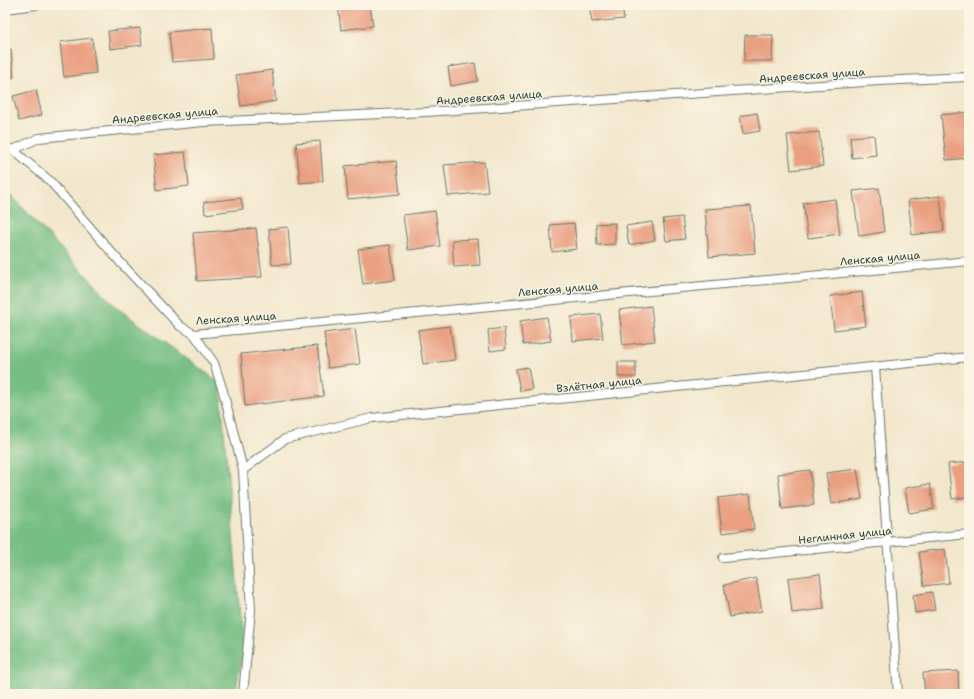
<svg xmlns="http://www.w3.org/2000/svg" width="974" height="699" viewBox="0 0 974 699" font-family="'Shantell Sans',sans-serif">
<rect width="100%" height="100%" fill="#fcf5e5"/>
<filter id="ink" filterUnits="userSpaceOnUse"><feTurbulence type="fractalNoise" baseFrequency=".025" numOctaves="2"/><feDisplacementMap in="SourceGraphic" scale="8" xChannelSelector="R" yChannelSelector="G"/><feConvolveMatrix kernelMatrix="1 2 1 2 8 2 1 2 1" color-interpolation-filters="sRGB"/></filter>
<filter id="wash" filterUnits="userSpaceOnUse"><feTurbulence type="fractalNoise" baseFrequency=".012" numOctaves="4" result="noise"/><feDisplacementMap in="SourceGraphic" scale="16" xChannelSelector="R" yChannelSelector="G"/><feGaussianBlur stdDeviation="0.9" result="paint"/><feColorMatrix in="noise" values="0 0 0 0 0 0 0 0 0 0 0 0 0 0 0 0 0 1.4 0 .05"/><feComposite in="paint" operator="in"/></filter>
<g filter="url(#wash)">
<rect width="100%" height="100%" fill="#f2e7cc"/>
<path fill="#76be84" stroke="#4a7e5c" d="M 5,189 L 116,307 L 220,383 L 243,651 L 235,694 L 5,694 Z"/>
<g id="blocks">
<g fill="#e99f80">
<path d="M 338,5 L 370,5 L 373,26 L 341,30 Z"/>
<path d="M 589,5 L 622,5 L 624,19 L 592,22 Z"/>
<path d="M 709,5 L 732,5 L 732,6 L 710,9 Z"/>
<path d="M 140,28 L 142,45 L 110,49 L 108,31 Z"/>
<path d="M 212,28 L 214,59 L 172,62 L 169,32 Z"/>
<path d="M 745,35 L 773,35 L 772,61 L 744,61 Z"/>
<path d="M 92,38 L 96,73 L 64,77 L 60,42 Z"/>
<path d="M 5,49 L 11,49 L 14,77 L 5,78 Z"/>
<path d="M 475,63 L 478,81 L 451,86 L 448,67 Z"/>
<path d="M 272,70 L 276,101 L 241,106 L 236,75 Z"/>
<path d="M 36,90 L 42,115 L 19,121 L 13,96 Z"/>
<path d="M 969,112 L 969,158 L 946,160 L 941,115 Z"/>
<path d="M 757,113 L 760,131 L 743,134 L 740,116 Z"/>
<path d="M 819,132 L 823,166 L 791,170 L 787,135 Z"/>
<path d="M 874,135 L 876,155 L 852,158 L 850,137 Z"/>
<path d="M 320,141 L 323,181 L 300,183 L 296,143 Z"/>
<path d="M 185,152 L 189,186 L 157,190 L 153,155 Z"/>
<path d="M 396,161 L 400,194 L 348,199 L 345,166 Z"/>
<path d="M 484,162 L 488,192 L 448,196 L 444,165 Z"/>
<path d="M 879,188 L 884,232 L 859,236 L 853,191 Z"/>
<path d="M 940,196 L 944,231 L 912,235 L 908,200 Z"/>
<path d="M 241,198 L 243,209 L 205,214 L 204,202 Z"/>
<path d="M 835,199 L 840,234 L 808,238 L 803,203 Z"/>
<path d="M 751,206 L 755,253 L 709,257 L 705,209 Z"/>
<path d="M 435,211 L 440,246 L 408,250 L 403,215 Z"/>
<path d="M 682,217 L 685,239 L 666,241 L 663,219 Z"/>
<path d="M 652,222 L 655,240 L 629,245 L 626,226 Z"/>
<path d="M 574,223 L 577,249 L 552,252 L 550,225 Z"/>
<path d="M 615,223 L 615,244 L 597,245 L 596,224 Z"/>
<path d="M 288,227 L 291,264 L 272,265 L 269,229 Z"/>
<path d="M 256,228 L 262,277 L 197,281 L 193,233 Z"/>
<path d="M 478,239 L 480,265 L 454,267 L 452,240 Z"/>
<path d="M 390,245 L 395,280 L 363,284 L 358,249 Z"/>
<path d="M 862,292 L 866,326 L 834,330 L 830,296 Z"/>
<path d="M 651,306 L 655,341 L 623,345 L 619,310 Z"/>
<path d="M 600,314 L 603,338 L 573,341 L 571,317 Z"/>
<path d="M 547,317 L 551,341 L 523,345 L 520,321 Z"/>
<path d="M 450,326 L 455,360 L 423,364 L 418,330 Z"/>
<path d="M 504,328 L 506,349 L 490,351 L 488,330 Z"/>
<path d="M 355,329 L 360,364 L 328,368 L 324,333 Z"/>
<path d="M 317,346 L 324,396 L 245,406 L 241,354 Z"/>
<rect x="618" y="362" width="18" height="15"/>
<path d="M 528,367 L 532,389 L 520,391 L 516,369 Z"/>
<path d="M 969,462 L 969,497 L 952,499 L 948,464 Z"/>
<path d="M 857,469 L 862,499 L 831,504 L 826,473 Z"/>
<path d="M 810,470 L 814,505 L 782,509 L 778,474 Z"/>
<path d="M 930,484 L 934,509 L 909,513 L 905,488 Z"/>
<path d="M 750,494 L 754,529 L 722,533 L 718,498 Z"/>
<path d="M 945,549 L 949,583 L 924,586 L 919,552 Z"/>
<path d="M 820,574 L 824,609 L 792,613 L 788,578 Z"/>
<path d="M 756,578 L 762,611 L 730,617 L 724,585 Z"/>
<path d="M 932,592 L 935,610 L 915,613 L 913,595 Z"/>
<path d="M 967,629 L 969,629 L 969,639 L 968,639 Z"/>
<path d="M 958,671 L 959,694 L 925,694 L 923,673 Z"/>
</g>
</g>
</g>
<g filter="url(#ink)">
<use href="#blocks" fill-opacity="0" stroke="#697869" stroke-width="1"/>
<g fill="none" stroke-linecap="round" stroke-linejoin="round">
<defs>
<g id="lane">
<path d="M 5,9 L 36,5"/>
<path d="M 5,147 L 13,150 L 50,181 L 120,262 L 180,326 L 194,334 L 969,261"/>
<path d="M 13,150 L 39,138 L 203,122 L 426,112 L 879,81 L 969,77"/>
<path d="M 194,334 L 214,363 L 223,391 L 243,470 L 251,610 L 243,694"/>
<path d="M 875,367 L 898,694"/>
<path d="M 243,470 L 285,439 L 372,418 L 969,357"/>
<path d="M 723,558 L 969,534"/>
</g>
</defs>
<use href="#lane" stroke="#697869" stroke-width="10"/>
<use href="#lane" stroke="#fff" stroke-width="8"/>
</g>
</g>
<g text-anchor="middle" stroke-width="3" stroke-linejoin="round" paint-order="stroke">
<g font-size="11" fill="#1f3d34" stroke="#fcf5e5">
<text transform="translate(812 75) rotate(-4)" y="4">Андреевская улица</text>
<text transform="translate(489 97) rotate(-4)" y="4">Андреевская улица</text>
<text transform="translate(165 115) rotate(-5)" y="4">Андреевская улица</text>
<text transform="translate(880 258) rotate(-5)" y="4">Ленская улица</text>
<text transform="translate(558 289) rotate(-5)" y="4">Ленская улица</text>
<text transform="translate(236 318) rotate(-4)" y="4">Ленская улица</text>
<text transform="translate(599 384) rotate(-6)" y="4">Взлётная улица</text>
<text transform="translate(845 535) rotate(-6)" y="4">Неглинная улица</text>
</g>
</g>
<rect width="974" height="699" fill="none" stroke="#fcf5e5" stroke-width="20"/>
</svg>
